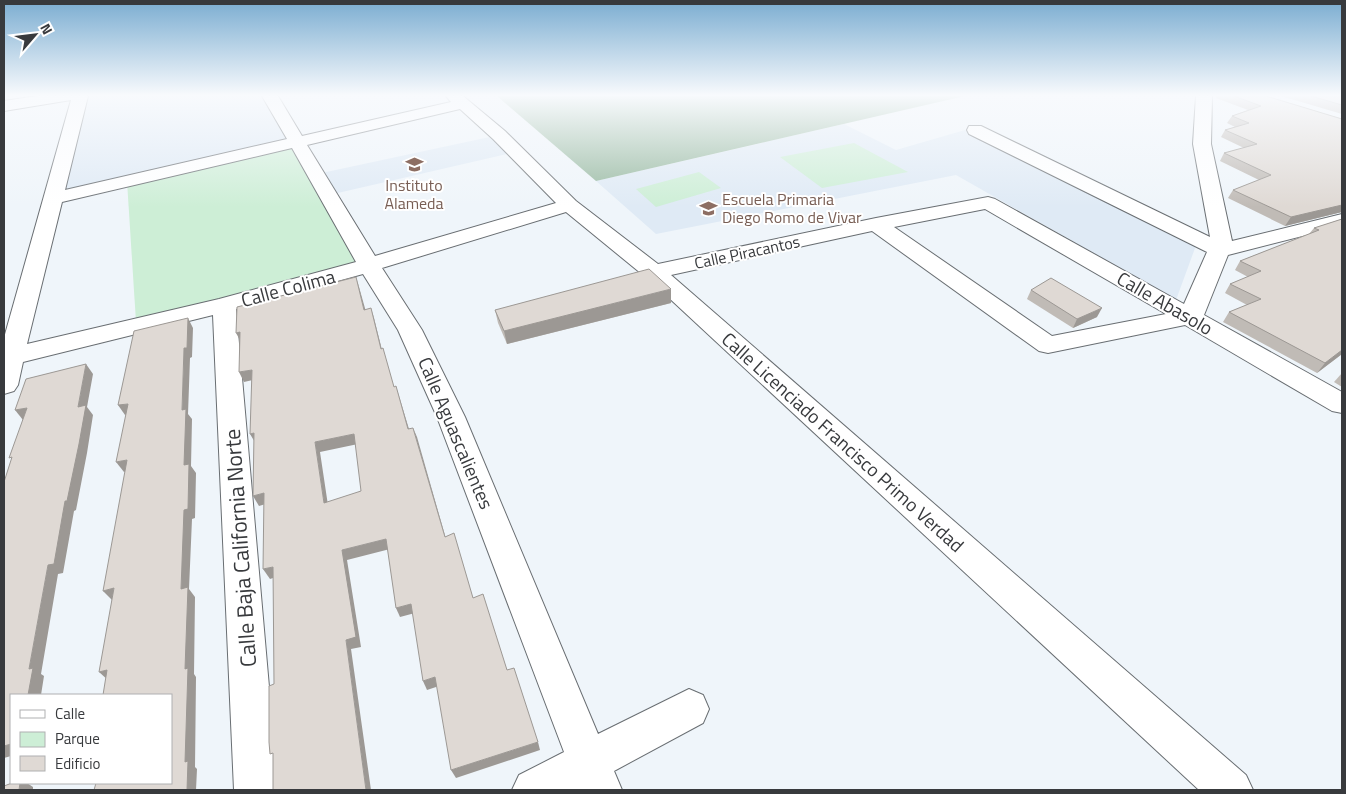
<svg xmlns="http://www.w3.org/2000/svg" width="1346" height="794" viewBox="0 0 1346 794" font-family="'Titillium Web',sans-serif">
<rect width="100%" height="100%" fill="#eff5fa"/>
<g fill="#dfeaf5">
<path d="M 80,96 L 270,96 L 298,142 L 54,198 Z"/>
<path d="M 844,124 L 896,150 L 965,130 L 1198,240 L 1176,300 L 956,175 L 656,234 L 596,181 Z"/>
<path d="M 499,135 L 507,154 L 329,195 L 317,174 Z"/>
</g>
<g fill="#cdeed6">
<path d="M 298,142 L 369,265 L 136,322 L 127,181 Z"/>
<path d="M 854,143 L 908,172 L 822,188 L 780,157 Z"/>
<path d="M 699,172 L 721,188 L 656,207 L 636,189 Z"/>
</g>
<path fill="#99baa2" d="M 497,96 L 965,96 L 596,181 Z"/>
<g fill="none" stroke-linecap="round" stroke-linejoin="round">
<defs>
<path id="minor" d="M 37,96 L 88,96 L 65,190 L 287,139 L 262,96 L 278,96 L 302,136 L 451,102 L 446,96 L 463,96 L 505,131 L 576,201 L 658,264 L 876,218 L 988,197 L 995,199 L 1184,304 L 1207,252 L 969,134 L 967,130 L 969,126 L 981,126 L 1210,237 L 1193,144 L 1196,96 L 1212,96 L 1211,144 L 1232,241 L 1342,214 L 1342,226 L 1228,255 L 1204,315 L 1342,392 L 1342,413 L 1332,411 L 1185,325 L 1048,353 L 1039,351 L 872,231 L 671,275 L 1246,775 L 1253,790 L 1199,790 L 654,284 L 566,212 L 382,268 L 422,330 L 465,417 L 598,734 L 689,689 L 703,695 L 709,709 L 703,723 L 614,771 L 622,790 L 512,790 L 519,775 L 564,752 L 437,417 L 398,330 L 363,274 L 236,309 L 278,790 L 234,790 L 213,315 L 23,362 L 18,385 L 14,391 L 4,394 L 4,338 L 71,100 L 4,111 L 4,101 ZM 460,109 L 493,139 L 556,203 L 375,256 L 307,145 ZM 292,148 L 356,262 L 219,299 L 27,344 L 62,202 ZM 985,209 L 1166,314 L 1052,336 L 894,227 Z"/>
</defs>
<use href="#minor" stroke="#696e72" stroke-width="2"/>
<use href="#minor" fill="#fff" fill-rule="evenodd"/>
</g>
<g fill="#c0bbb6">
<path d="M 1217,96 L 1266,96 L 1342,119 L 1342,213 L 1342,212 L 1285,226 L 1228,198 L 1233,190 L 1259,180 L 1220,161 L 1224,153 L 1244,148 L 1221,137 L 1225,130 L 1235,127 L 1227,123 L 1232,116 L 1248,110 L 1216,98 Z"/>
<path d="M 1281,96 L 1342,96 L 1342,114 Z"/>
<path d="M 1342,219 L 1342,354 L 1317,373 L 1223,322 L 1229,312 L 1247,305 L 1225,293 L 1230,284 L 1248,277 L 1235,270 L 1240,261 L 1309,234 L 1314,228 Z"/>
<path d="M 1031,290 L 1097,317 L 1073,328 L 1027,299 Z"/>
<path d="M 671,303 L 507,344 L 498,323 L 495,310 Z"/>
<path d="M 1342,373 L 1342,387 L 1334,382 Z"/>
</g>
<g fill="#9c9894">
<path d="M 1342,205 L 1342,212 L 1285,226 L 1291,217 Z"/>
<path d="M 356,277 L 359,287 L 368,319 L 364,310 Z"/>
<path d="M 671,289 L 671,303 L 507,344 L 504,331 Z"/>
<path d="M 371,308 L 374,318 L 384,358 L 381,349 Z"/>
<path d="M 1102,308 L 1097,317 L 1073,328 L 1077,319 Z"/>
<path d="M 188,318 L 193,328 L 192,357 L 190,358 L 188,414 L 192,419 L 191,466 L 196,473 L 195,518 L 192,519 L 189,589 L 195,597 L 194,674 L 196,677 L 195,767 L 197,769 L 196,790 L 187,790 L 185,762 L 185,669 L 181,589 L 184,465 L 182,410 L 184,348 Z"/>
<path d="M 240,332 L 241,342 L 236,333 Z"/>
<path d="M 1342,350 L 1342,354 L 1317,373 L 1325,363 Z"/>
<path d="M 86,364 L 93,374 L 87,407 L 93,415 L 87,453 L 76,510 L 74,511 L 63,573 L 58,574 L 41,674 L 44,676 L 41,695 L 28,695 L 29,669 L 48,565 L 65,501 L 78,407 Z"/>
<path d="M 252,370 L 257,379 L 244,382 L 239,372 Z"/>
<path d="M 396,386 L 399,396 L 412,439 L 408,429 Z"/>
<path d="M 128,404 L 135,413 L 125,415 L 118,405 Z"/>
<path d="M 27,408 L 23,420 L 15,410 Z"/>
<path d="M 413,428 L 417,437 L 448,546 L 445,537 Z"/>
<path d="M 254,433 L 256,444 L 250,434 Z"/>
<path d="M 354,434 L 358,444 L 320,452 L 329,512 L 324,503 L 315,442 Z"/>
<path d="M 127,460 L 134,470 L 124,472 L 116,462 Z"/>
<path d="M 264,493 L 269,503 L 259,506 L 253,496 Z"/>
<path d="M 386,539 L 390,549 L 347,560 L 361,647 L 351,649 L 371,790 L 366,790 L 346,640 L 342,550 Z"/>
<path d="M 273,567 L 279,576 L 270,579 L 263,569 Z"/>
<path d="M 114,588 L 112,600 L 103,591 Z"/>
<path d="M 411,604 L 415,613 L 400,617 L 396,608 Z"/>
<path d="M 107,670 L 109,681 L 99,672 Z"/>
<path d="M 435,677 L 439,686 L 427,690 L 423,681 Z"/>
<path d="M 538,742 L 540,750 L 456,778 L 451,770 Z"/>
<path d="M 11,744 L 11,756 L 4,758 L 4,746 Z"/>
<path d="M 20,783 L 27,783 L 33,787 L 33,790 L 19,790 Z"/>
</g>
<g fill="#dfd9d4" stroke="#9c9894" fill-rule="evenodd">
<path d="M 1234,96 L 1266,96 L 1342,119 L 1342,205 L 1291,217 L 1233,190 L 1271,175 L 1224,153 L 1257,144 L 1225,130 L 1249,123 L 1232,116 L 1261,106 Z"/>
<path d="M 1311,96 L 1342,96 L 1342,105 Z"/>
<path d="M 1342,219 L 1342,350 L 1325,363 L 1229,312 L 1261,299 L 1230,284 L 1261,271 L 1240,261 L 1319,230 L 1314,228 Z"/>
<path d="M 649,269 L 671,289 L 504,331 L 495,310 Z"/>
<path d="M 356,277 L 364,310 L 371,308 L 381,349 L 383,348 L 394,387 L 396,386 L 408,429 L 413,428 L 445,537 L 454,533 L 473,598 L 483,594 L 507,670 L 514,668 L 538,742 L 451,770 L 435,677 L 423,681 L 411,604 L 396,608 L 386,539 L 342,550 L 356,637 L 346,640 L 366,790 L 273,790 L 273,753 L 270,754 L 269,742 L 269,686 L 274,684 L 273,567 L 263,569 L 264,493 L 253,496 L 254,433 L 250,434 L 252,370 L 239,372 L 240,332 L 236,333 L 237,307 ZM 354,434 L 361,491 L 324,503 L 315,442 Z"/>
<path d="M 1051,278 L 1102,308 L 1077,319 L 1031,290 Z"/>
<path d="M 188,318 L 187,348 L 184,348 L 182,410 L 186,409 L 184,465 L 189,464 L 188,509 L 184,510 L 181,589 L 188,587 L 185,669 L 188,668 L 185,762 L 188,761 L 187,790 L 94,790 L 96,783 L 171,783 L 171,695 L 103,695 L 107,670 L 99,672 L 114,588 L 103,591 L 127,460 L 116,462 L 128,404 L 118,405 L 134,331 Z"/>
<path d="M 86,364 L 78,407 L 86,405 L 79,444 L 67,501 L 65,501 L 54,564 L 48,565 L 29,669 L 33,668 L 28,695 L 11,695 L 11,744 L 4,746 L 4,482 L 12,457 L 9,458 L 27,408 L 15,410 L 26,379 Z"/>
<path d="M 12,783 L 20,783 L 19,790 L 4,790 L 4,786 Z"/>
</g>
<linearGradient id="sky" x2="0" y2="1"><stop stop-color="#7badd1"/><stop offset="0.46" stop-color="#f8fafd"/><stop offset="1" stop-color="#f8fafd" stop-opacity="0"/></linearGradient>
<rect width="1346" height="207" fill="url(#sky)"/>
<defs>
<symbol id="school-bare" viewBox="-9 -9 18 18"><path d="M0-5L7-2L0 1L-7-2ZM-4 1L0 2.5L4 1V4Q0 6-4 4Z" fill="#8d6e63" stroke="#fff" stroke-width="2.5" paint-order="stroke"/></symbol>
</defs>
<g fill-rule="evenodd">
<use href="#school-bare" x="402" y="152" width="25" height="25"/>
<use href="#school-bare" x="696" y="196" width="25" height="25"/>
</g>
<g text-anchor="middle" stroke-width="4" stroke-linejoin="round" paint-order="stroke">
<g font-size="16" fill="#785e54" stroke="#fff">
<text x="414" y="191">Instituto<tspan x="414" dy="18">Alameda</tspan></text>
<text x="722" y="205" text-anchor="start">Escuela Primaria<tspan x="722" dy="18">Diego Romo de Vivar</tspan></text>
</g>
<g font-size="16" fill="#383a3d" stroke="#fff">
<text transform="translate(747 252) rotate(-12)" y="6">Calle Piracantos</text>
</g>
<g font-size="19" fill="#383a3d" stroke="#fff">
<text transform="translate(288 288) rotate(-15)" y="7">Calle Colima</text>
<text transform="translate(1165 303) rotate(30)" y="7">Calle Abasolo</text>
<text transform="translate(456 433) rotate(67)" y="7">Calle Aguascalientes</text>
<text transform="translate(843 442) rotate(42)" y="7">Calle Licenciado Francisco Primo Verdad</text>
</g>
<g font-size="22" fill="#383a3d" stroke="#fff">
<text transform="translate(240 548) rotate(-94)" y="8">Calle Baja California Norte</text>
</g>
</g>
<rect width="1346" height="794" fill="none" stroke="#383a3d" stroke-width="10"/>
<rect x="10" y="694" width="162" height="90" fill="#ffffff" stroke="#afb0b1"/>
<rect x="20" y="710" width="25" height="8" fill="#ffffff" stroke="#afb0b1"/>
<text x="55" y="719" font-size="15" fill="#383a3d">Calle</text>
<rect x="20" y="732" width="25" height="15" fill="#cdeed6" stroke="#afb0b1"/>
<text x="55" y="744" font-size="15" fill="#383a3d">Parque</text>
<rect x="20" y="756" width="25" height="15" fill="#dfd9d4" stroke="#afb0b1"/>
<text x="55" y="769" font-size="15" fill="#383a3d">Edificio</text>
<g transform="translate(35 35) rotate(62)" stroke="#ffffff" stroke-width="4" paint-order="stroke">
<path d="M0-4L9 19L0 12L-9 19Z" fill="#383a3d"/>
<text y="-8" font-size="14" font-weight="bold" text-anchor="middle" fill="#383a3d">N</text>
</g>
</svg>
